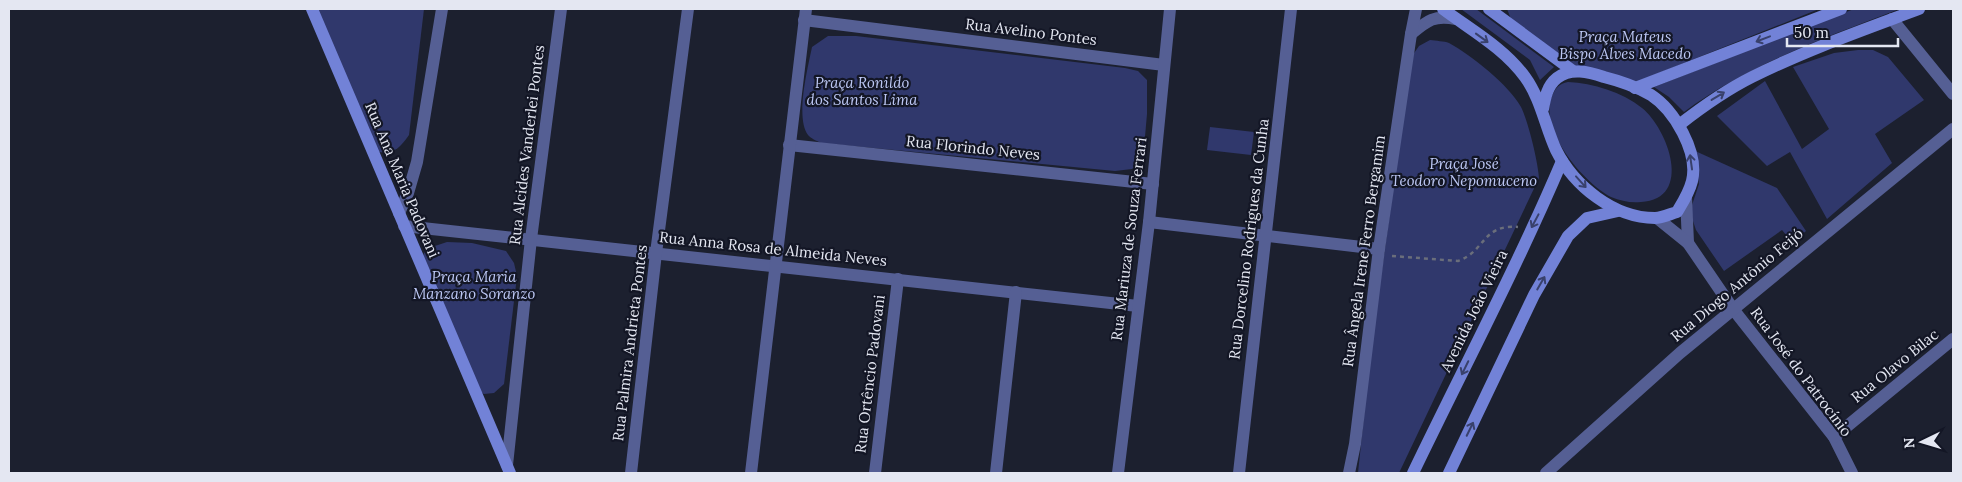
<svg xmlns="http://www.w3.org/2000/svg" width="1962" height="482" viewBox="0 0 1962 482" font-family="Lora,serif">
<rect width="100%" height="100%" fill="#1c202f"/>
<g fill="#30386c">
<path d="M 313,9 L 424,9 L 409,135 C 399,149 394,154 377,152 Z"/>
<path d="M 1461,9 L 1476,9 L 1554,67 L 1540,80 L 1530,60 Z"/>
<path d="M 1507,9 L 1819,9 L 1639,81 C 1632,82 1623,85 1616,83 C 1576,73 1543,43 1511,19 Z"/>
<path d="M 1854,9 L 1899,9 C 1825,38 1749,64 1684,112 L 1669,97 L 1654,87 Z"/>
<path d="M 828,36 L 856,36 L 1125,68 L 1138,71 L 1147,80 L 1147,114 L 1143,159 L 1132,169 L 1115,171 L 821,143 C 817,141 810,138 808,135 C 795,118 808,67 812,47 Z"/>
<path d="M 1430,40 C 1436,41 1444,41 1449,43 C 1471,55 1509,85 1521,107 C 1528,121 1538,162 1539,178 L 1399,473 L 1358,473 L 1371,348 L 1412,56 L 1419,46 Z"/>
<path d="M 1858,50 L 1873,50 L 1888,57 L 1924,100 L 1875,134 L 1892,163 L 1827,219 L 1790,152 L 1767,166 L 1717,116 L 1765,81 L 1802,149 L 1829,129 L 1793,67 L 1834,53 Z"/>
<path d="M 1568,82 C 1593,83 1622,92 1642,108 C 1668,129 1694,199 1641,202 C 1630,203 1621,201 1611,197 C 1583,182 1538,129 1552,96 C 1556,87 1559,84 1568,82 Z"/>
<path d="M 1210,127 L 1254,132 L 1251,155 L 1207,150 Z"/>
<path d="M 1693,150 L 1777,188 L 1806,231 L 1792,242 L 1782,230 L 1724,271 L 1696,230 L 1693,221 L 1691,208 L 1699,184 Z"/>
<path d="M 447,242 L 472,243 L 506,251 L 514,263 L 517,276 L 504,384 L 494,393 L 484,394 L 473,388 L 421,263 L 424,253 L 435,246 Z"/>
</g>
<g fill="none" stroke-linecap="round" stroke-linejoin="round">
<path stroke="#6a6e7b" stroke-width="2.5" stroke-dasharray="4 4" stroke-linecap="butt" d="M 1392,256 L 1458,261 C 1486,251 1482,224 1518,227"/>
<g stroke="#555f94" stroke-width="12">
<path d="M 1892,19 L 1953,94"/>
<path d="M 804,20 L 1164,65"/>
<path d="M 1411,34 C 1428,20 1434,15 1456,19"/>
<path d="M 789,145 L 1153,184"/>
<path d="M 1686,197 L 1688,243"/>
<path d="M 399,213 L 408,193 L 417,162 L 442,9"/>
<path d="M 1657,218 L 1688,243 L 1733,309 L 1834,437 L 1852,473"/>
<path d="M 1149,222 L 1379,249"/>
<path d="M 404,226 L 1138,306"/>
<path d="M 1834,437 L 1953,339"/>
<path d="M 507,465 L 531,239 L 561,9"/>
<path d="M 631,473 L 656,253 L 688,9"/>
<path d="M 751,473 L 806,9"/>
<path d="M 875,473 L 898,279"/>
<path d="M 996,473 L 1016,292"/>
<path d="M 1118,473 L 1149,222 L 1170,9"/>
<path d="M 1239,473 L 1291,9"/>
<path d="M 1349,473 L 1355,444 L 1379,249 L 1411,34 L 1416,9"/>
<path d="M 1546,473 L 1680,353 L 1953,129"/>
</g>
<g stroke="#7282d7" stroke-width="12">
<path d="M 312,9 L 510,473"/>
<path d="M 1443,9 C 1471,30 1504,48 1525,77 C 1541,99 1545,126 1556,150 C 1574,186 1614,218 1655,218 C 1662,218 1670,214 1677,212 C 1683,202 1689,193 1692,181 C 1699,152 1674,110 1651,95 C 1637,87 1620,81 1604,77 C 1589,72 1571,67 1557,78 C 1547,86 1545,98 1543,109"/>
<path d="M 1489,9 L 1573,71"/>
<path d="M 1635,88 L 1841,9"/>
<path d="M 1679,125 C 1702,107 1726,90 1752,77 C 1806,50 1863,30 1919,9"/>
<path d="M 1413,473 C 1463,369 1517,267 1562,161"/>
<path d="M 1449,473 L 1534,295 L 1568,236 L 1587,218 L 1618,211"/>
</g>
</g>
<defs><path id="oneway-shaft" d="M-6 0H5M1.5-3L5.5 0L1.5 3" fill="none" stroke-width="1.6" stroke-linecap="round" stroke-linejoin="round" transform="scale(1.25)"/></defs>
<g stroke="#39416c">
<use href="#oneway-shaft" transform="translate(1482 38) rotate(36)"/>
<use href="#oneway-shaft" transform="translate(1763 39) rotate(159)"/>
<use href="#oneway-shaft" transform="translate(1718 96) rotate(-31)"/>
<use href="#oneway-shaft" transform="translate(1691 162) rotate(-98)"/>
<use href="#oneway-shaft" transform="translate(1581 182) rotate(48)"/>
<use href="#oneway-shaft" transform="translate(1535 221) rotate(118)"/>
<use href="#oneway-shaft" transform="translate(1541 283) rotate(-60)"/>
<use href="#oneway-shaft" transform="translate(1465 368) rotate(116)"/>
<use href="#oneway-shaft" transform="translate(1470 429) rotate(-64)"/>
</g>
<g text-anchor="middle" stroke-width="4.5" stroke-linejoin="round" paint-order="stroke">
<g font-size="15" fill="#e4e7f2" stroke="#131625">
<text transform="translate(1031 32) rotate(7)" y="5">Rua Avelino Pontes</text>
<text transform="translate(527 145) rotate(-83)" y="5">Rua Alcides Vanderlei Pontes</text>
<text transform="translate(973 148) rotate(6)" y="5">Rua Florindo Neves</text>
<text transform="translate(402 180) rotate(67)" y="5">Rua Ana Maria Padovani</text>
<text transform="translate(1129 239) rotate(-83)" y="5">Rua Mariuza de Souza Ferrari</text>
<text transform="translate(1249 239) rotate(-83)" y="5">Rua Dorcelino Rodrigues da Cunha</text>
<text transform="translate(773 249) rotate(6)" y="5">Rua Anna Rosa de Almeida Neves</text>
<text transform="translate(1364 251) rotate(-82)" y="5">Rua Ângela Irene Ferro Bergamim</text>
<text transform="translate(1737 285) rotate(-40)" y="5">Rua Diogo Antônio Feijó</text>
<text transform="translate(1474 311) rotate(-64)" y="5">Avenida João Vieira</text>
<text transform="translate(630 343) rotate(-83)" y="5">Rua Palmira Andrieta Pontes</text>
<text transform="translate(1895 366) rotate(-39)" y="5">Rua Olavo Bilac</text>
<text transform="translate(1801 372) rotate(53)" y="5">Rua José do Patrocínio</text>
<text transform="translate(870 374) rotate(-83)" y="5">Rua Ortêncio Padovani</text>
</g>
<g font-size="15" font-style="italic" fill="#bdc8f5" stroke="#131625">
<text x="1625" y="42">Praça Mateus<tspan x="1625" dy="17">Bispo Alves Macedo</tspan></text>
<text x="862" y="88">Praça Ronildo<tspan x="862" dy="17">dos Santos Lima</tspan></text>
<text x="1464" y="169">Praça José<tspan x="1464" dy="17">Teodoro Nepomuceno</tspan></text>
<text x="474" y="282">Praça Maria<tspan x="474" dy="17">Manzano Soranzo</tspan></text>
</g>
</g>
<rect width="1962" height="482" fill="none" stroke="#e4e7f2" stroke-width="20"/>
<g transform="translate(1922 442) rotate(265)" stroke="#131625" stroke-width="4" paint-order="stroke">
<path d="M0-4L9 19L0 12L-9 19Z" fill="#e4e7f2"/>
<text y="-8" font-size="14" font-weight="bold" text-anchor="middle" fill="#e4e7f2">N</text>
</g>
<path d="M1787 38v8h111v-8" fill="none" stroke="#e4e7f2" stroke-width="2.5"/>
<text x="1794" y="38" font-size="15" fill="#e4e7f2" stroke="#131625" stroke-width="4" paint-order="stroke">50 m</text>
</svg>
